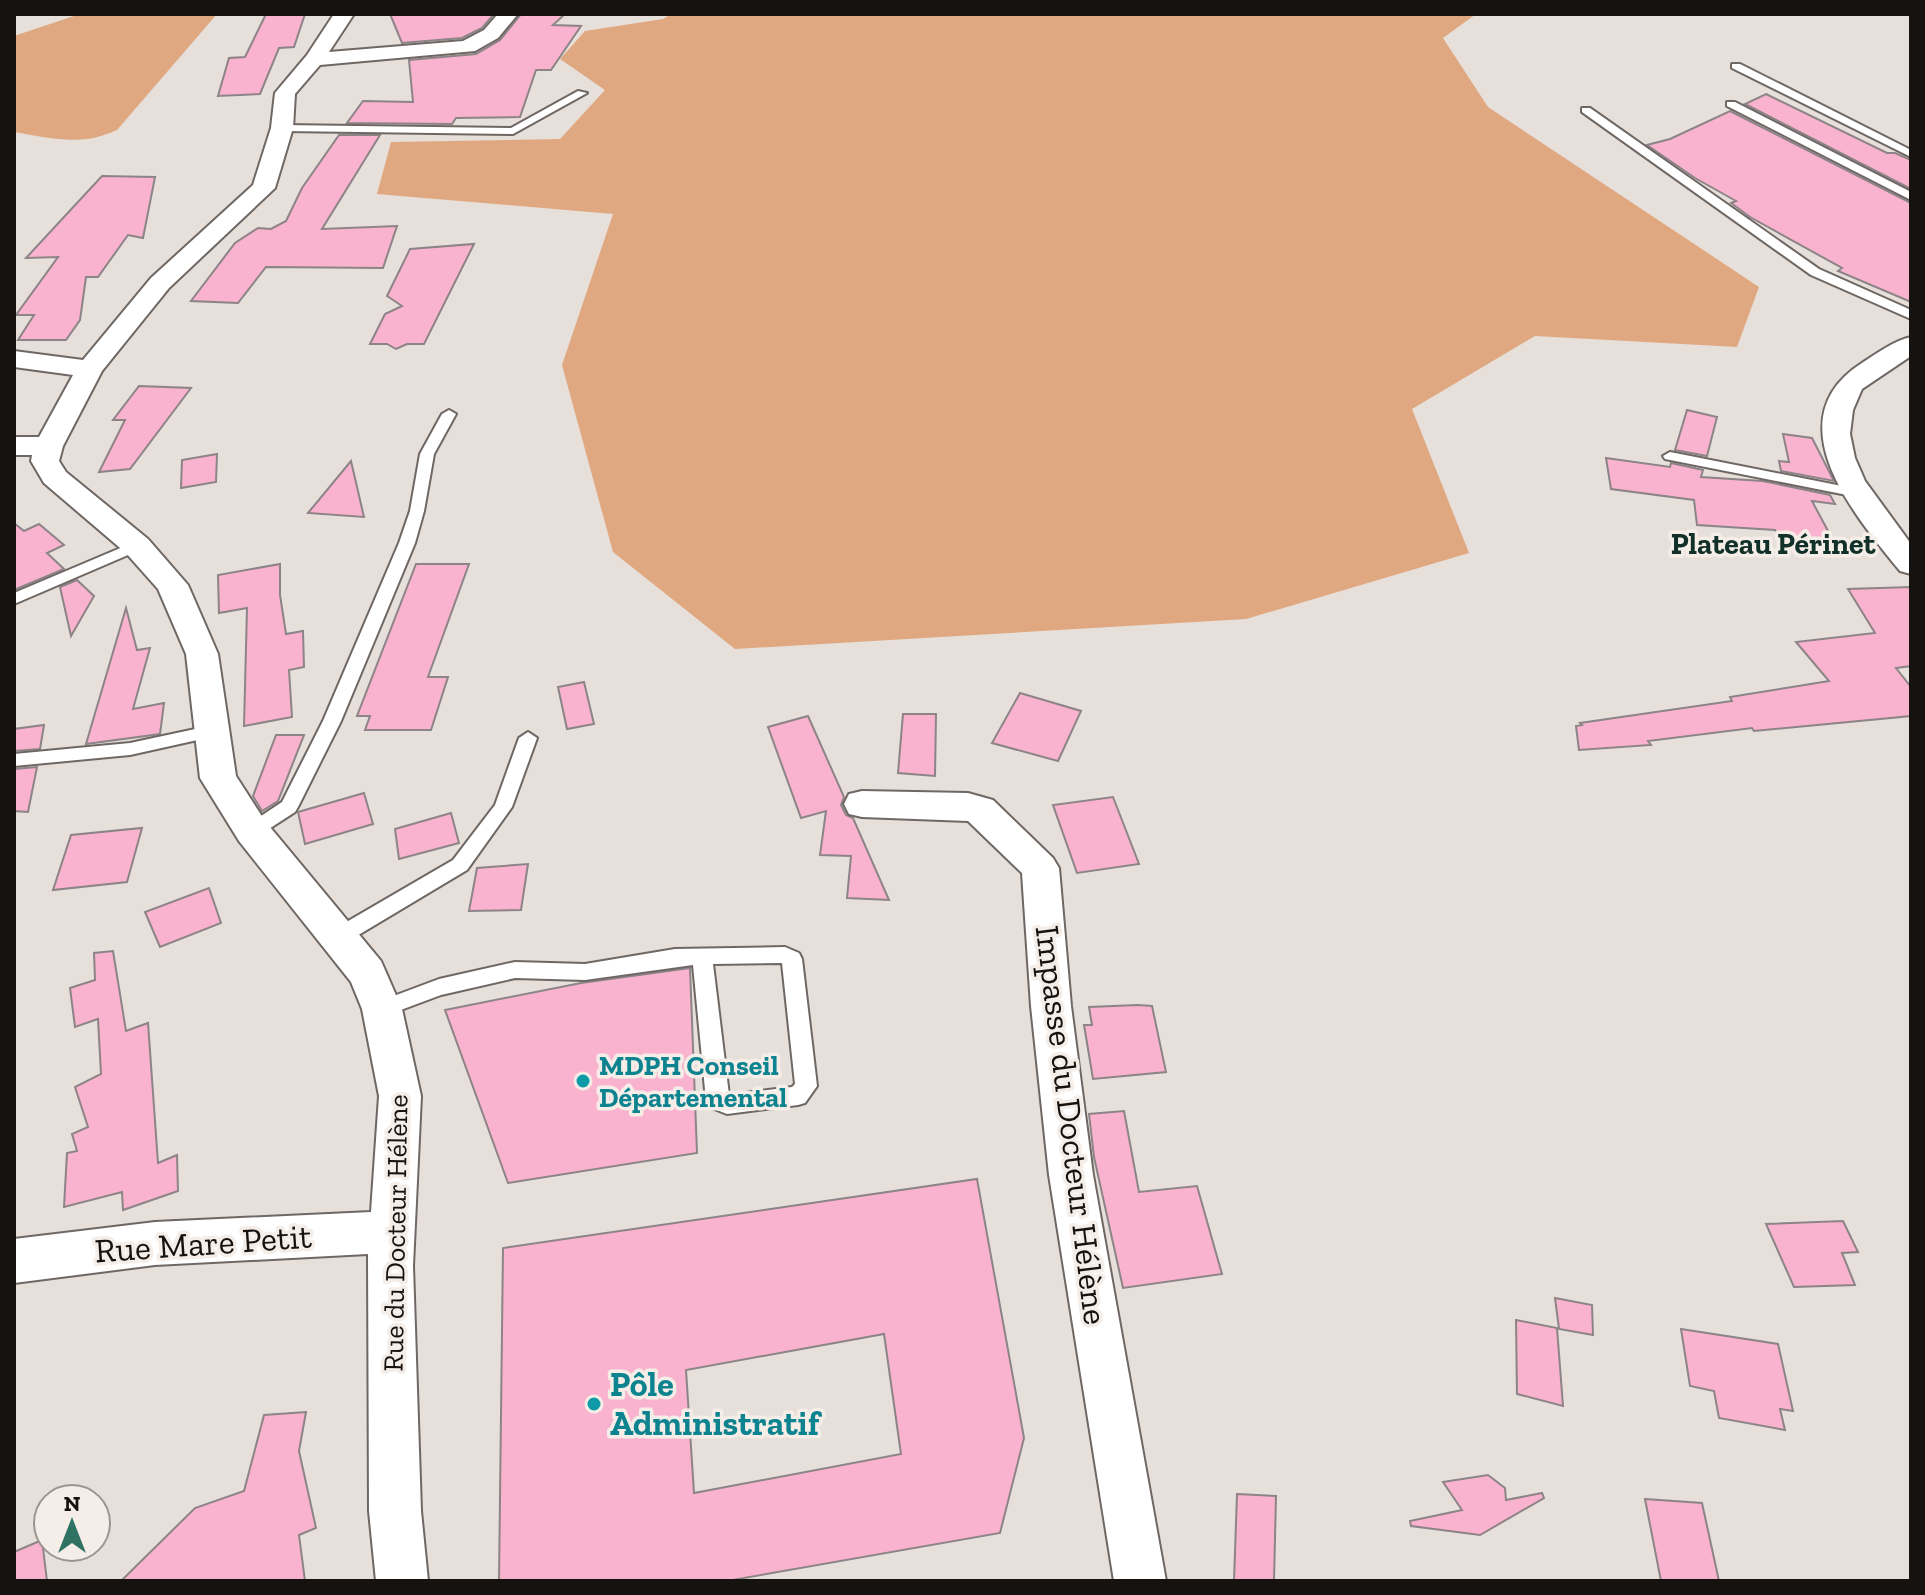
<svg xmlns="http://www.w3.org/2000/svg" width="1925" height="1595" viewBox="0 0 1925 1595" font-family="'Zilla Slab',serif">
<rect width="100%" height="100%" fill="#e7dfda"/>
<g fill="#e0a881">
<path d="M 80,14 L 217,14 L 117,130 C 81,147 51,138 14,132 L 14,36 Z"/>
<path d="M 671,14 L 1476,14 L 1443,38 L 1488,107 L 1759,287 L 1737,347 L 1535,336 L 1412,409 L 1469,553 L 1246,619 L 735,649 L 613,552 L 562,365 L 613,214 L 377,194 L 391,142 L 560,139 L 605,90 L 560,59 L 585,31 L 663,19 Z"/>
</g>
<g fill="#fab3ce" stroke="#8c8487" stroke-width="2" fill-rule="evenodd">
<path d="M 266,14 L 305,14 L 294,47 L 279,48 L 260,94 L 218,96 L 229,58 L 245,57 Z"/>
<path d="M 390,14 L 494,14 L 482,28 L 462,38 L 402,43 Z"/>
<path d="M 521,14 L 565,14 L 553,25 L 581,26 L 551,70 L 536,70 L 520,117 L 456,118 L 452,124 L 347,123 L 363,101 L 413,102 L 409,60 L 476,54 L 500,40 Z"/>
<path d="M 1766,94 L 1887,153 L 1895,153 L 1911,160 L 1911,189 L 1745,104 Z"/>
<path d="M 1730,111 L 1911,203 L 1911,302 L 1838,271 L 1842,268 L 1750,217 L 1731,203 L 1736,201 L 1695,178 L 1647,145 L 1670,139 Z"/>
<path d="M 339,135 L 380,135 L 322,229 L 397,226 L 383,268 L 266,267 L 238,303 L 191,301 L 235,243 L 258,228 L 271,229 L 286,221 L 302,188 Z"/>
<path d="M 102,176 L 155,177 L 143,238 L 128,235 L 98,277 L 86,277 L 80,320 L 66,340 L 18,340 L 34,315 L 16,315 L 58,257 L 26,258 Z"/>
<path d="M 474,244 L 424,344 L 407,344 L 396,349 L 387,344 L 370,344 L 385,314 L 402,306 L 387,296 L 410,249 Z"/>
<path d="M 139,386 L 191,388 L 130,469 L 99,472 L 125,420 L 113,420 Z"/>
<path d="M 1687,410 L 1717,417 L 1707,456 L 1675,450 Z"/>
<path d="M 1783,434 L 1812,438 L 1834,481 L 1781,471 L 1779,461 L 1789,462 Z"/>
<path d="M 217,454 L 216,482 L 181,488 L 182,460 Z"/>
<path d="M 1606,458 L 1670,467 L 1671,463 L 1703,470 L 1701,477 L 1763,481 L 1830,495 L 1835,504 L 1812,501 L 1835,544 L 1782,542 L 1775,530 L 1697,525 L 1694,500 L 1611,489 Z"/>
<path d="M 351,461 L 364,517 L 308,513 Z"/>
<path d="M 14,523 L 24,531 L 39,524 L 64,545 L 47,553 L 64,569 L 14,590 Z"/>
<path d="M 280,564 L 280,595 L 286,634 L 303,631 L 304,667 L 289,670 L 292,717 L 244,726 L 247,608 L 219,613 L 218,575 Z"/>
<path d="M 416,564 L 469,564 L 428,677 L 448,677 L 431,730 L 365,730 L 370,716 L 357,716 Z"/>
<path d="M 77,580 L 94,596 L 71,636 L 60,587 Z"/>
<path d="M 1911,587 L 1911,666 L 1896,668 L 1911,687 L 1911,716 L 1754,731 L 1752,728 L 1648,741 L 1651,745 L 1579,750 L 1576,726 L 1582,725 L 1580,723 L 1732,701 L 1730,697 L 1829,681 L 1796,642 L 1875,633 L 1848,589 Z"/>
<path d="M 126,608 L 137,650 L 150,648 L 133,709 L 164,703 L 160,734 L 86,744 Z"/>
<path d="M 584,682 L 594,724 L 567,729 L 558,687 Z"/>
<path d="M 1020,693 L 1081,711 L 1058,761 L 992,743 Z"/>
<path d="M 903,714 L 936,714 L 935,776 L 898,773 Z"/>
<path d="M 808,716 L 844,797 L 841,805 L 846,815 L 853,818 L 889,900 L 847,898 L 851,856 L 820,855 L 826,811 L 801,818 L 768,727 Z"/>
<path d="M 44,725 L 40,749 L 14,751 L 14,729 Z"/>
<path d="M 276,735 L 304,735 L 278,801 L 262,811 L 253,796 Z"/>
<path d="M 37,767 L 28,812 L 14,811 L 14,769 Z"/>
<path d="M 364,793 L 373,824 L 305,844 L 298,812 Z"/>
<path d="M 1113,797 L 1139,864 L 1077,873 L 1053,805 Z"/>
<path d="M 451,813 L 459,843 L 399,859 L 395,829 Z"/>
<path d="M 142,828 L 127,882 L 53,890 L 71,835 Z"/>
<path d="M 528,864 L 521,910 L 469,911 L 477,868 Z"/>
<path d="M 209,888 L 221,923 L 160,947 L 145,912 Z"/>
<path d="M 113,951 L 126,1031 L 148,1023 L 158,1163 L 177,1155 L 178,1191 L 123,1210 L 122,1192 L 64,1207 L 67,1153 L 77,1151 L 72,1134 L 88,1127 L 75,1087 L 101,1074 L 98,1019 L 75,1027 L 70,988 L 95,980 L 94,953 Z"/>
<path d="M 690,968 L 697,1153 L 508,1183 L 445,1010 L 581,983 Z"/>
<path d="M 1138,1005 L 1152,1006 L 1166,1072 L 1093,1079 L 1084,1025 L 1092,1025 L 1089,1007 Z"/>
<path d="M 1124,1111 L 1139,1192 L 1197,1186 L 1222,1274 L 1123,1288 L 1094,1157 L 1089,1114 Z"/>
<path d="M 977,1179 L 1024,1438 L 1000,1533 L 727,1581 L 499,1581 L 503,1248 ZM 884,1334 L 901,1454 L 694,1493 L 686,1370 Z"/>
<path d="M 1843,1221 L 1858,1252 L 1842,1253 L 1855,1285 L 1794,1287 L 1766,1224 Z"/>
<path d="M 1555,1298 L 1592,1305 L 1593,1335 L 1559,1329 Z"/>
<path d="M 1516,1320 L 1557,1328 L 1563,1406 L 1517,1394 Z"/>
<path d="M 1681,1329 L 1778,1344 L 1793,1411 L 1780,1409 L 1785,1430 L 1719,1418 L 1714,1391 L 1690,1386 Z"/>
<path d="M 306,1412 L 299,1451 L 316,1528 L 299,1535 L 305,1581 L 121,1581 L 195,1508 L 244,1491 L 264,1415 Z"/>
<path d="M 1488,1475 L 1505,1488 L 1506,1500 L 1542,1493 L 1544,1498 L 1480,1535 L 1411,1526 L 1410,1521 L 1462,1510 L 1443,1482 Z"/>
<path d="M 1237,1494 L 1276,1496 L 1274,1581 L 1234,1581 Z"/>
<path d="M 1645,1499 L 1702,1503 L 1719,1581 L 1661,1581 Z"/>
<path d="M 42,1540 L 47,1581 L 14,1581 L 14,1552 Z"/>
</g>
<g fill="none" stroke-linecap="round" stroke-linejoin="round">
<defs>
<g id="lane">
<path d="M 1732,64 L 1740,64 L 1911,150 L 1911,157 L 1732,68 Z"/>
<path d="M 578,91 L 587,93 L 513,134 L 282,131 L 277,128 L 282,125 L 511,128 Z"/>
<path d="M 1727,102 L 1735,102 L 1911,192 L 1911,200 L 1727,106 Z"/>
<path d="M 1582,108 L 1590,108 L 1819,269 L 1911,310 L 1911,319 L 1811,275 L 1582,112 Z"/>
<path d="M 449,410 L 456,414 L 434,454 L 424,511 L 415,543 L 341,721 L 298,807 L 295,812 L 258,836 L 246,836 L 243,831 L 246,826 L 282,802 L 323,721 L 399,543 L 410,511 L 420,454 L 442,414 Z"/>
<path d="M 1670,452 L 1857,489 L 1864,493 L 1857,497 L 1665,459 L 1663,456 Z"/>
<path d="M 137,541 L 145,546 L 142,549 L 14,604 L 14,593 Z"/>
<path d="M 214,725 L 223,731 L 220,735 L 130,755 L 14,766 L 14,754 L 130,743 Z"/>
<path d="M 528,732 L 537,738 L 512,807 L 467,870 L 345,943 L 338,945 L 331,943 L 328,937 L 331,931 L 453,860 L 495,805 L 519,738 Z"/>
<path d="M 785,947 L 799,953 L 802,959 L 817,1086 L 805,1103 L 798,1105 L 727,1114 L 709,1107 L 706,1100 L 693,965 L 585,980 L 515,978 L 441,995 L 382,1017 L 375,1015 L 372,1009 L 375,1003 L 439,979 L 515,962 L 585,964 L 675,949 ZM 782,963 L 795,1084 L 792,1087 L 729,1095 L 713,964 Z"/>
</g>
<g id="street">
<path d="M 334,14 L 354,14 L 329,52 L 463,41 L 484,30 L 498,14 L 518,14 L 498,38 L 475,51 L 320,65 L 295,94 L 293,128 L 275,188 L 169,288 L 102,371 L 63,446 L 59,461 L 66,472 L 148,539 L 188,585 L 218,654 L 236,776 L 265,821 L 381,961 L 402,1009 L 421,1096 L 413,1266 L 421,1511 L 428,1581 L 376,1581 L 369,1511 L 368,1254 L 155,1265 L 14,1283 L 14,1239 L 155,1222 L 371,1212 L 379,1096 L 362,1009 L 351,982 L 239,841 L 200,778 L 186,654 L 158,589 L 126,553 L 44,483 L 31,461 L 32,455 L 14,455 L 14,437 L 39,437 L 73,375 L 14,367 L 14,351 L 83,360 L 151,278 L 253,185 L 271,128 L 275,93 L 307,55 Z"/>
<path d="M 1911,337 L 1911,356 L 1862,389 L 1853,410 L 1850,434 L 1855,458 L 1865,481 L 1911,544 L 1911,574 L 1900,571 C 1855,516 1773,420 1862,363 C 1877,353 1894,341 1911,337 Z"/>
<path d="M 862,791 L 968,793 L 993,800 L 1053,858 L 1059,868 L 1071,1006 L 1093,1175 L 1166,1581 L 1114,1581 L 1049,1175 L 1031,1006 L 1022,873 L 968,821 L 862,817 L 849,814 L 844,804 L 849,794 Z"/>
</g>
</defs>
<use href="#lane" stroke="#6e6763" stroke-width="4"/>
<use href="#street" stroke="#6e6763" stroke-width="4"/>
<use href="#lane" fill="#fff" fill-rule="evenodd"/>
<use href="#street" fill="#fff" fill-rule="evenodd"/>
</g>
<g fill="#0f9aa8" stroke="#f5ede7" stroke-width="3">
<circle cx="583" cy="1081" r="8"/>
<circle cx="594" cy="1404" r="8"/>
</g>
<g text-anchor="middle" stroke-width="7" stroke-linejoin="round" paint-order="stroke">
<g font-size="28" font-weight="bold" fill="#0d838f" stroke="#f5ede7" text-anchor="start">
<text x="599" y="1075">MDPH Conseil<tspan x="599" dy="32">Départemental</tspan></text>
</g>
<g font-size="28" fill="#151210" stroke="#f5ede7">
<text transform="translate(395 1233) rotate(-89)" y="10">Rue du Docteur Hélène</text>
</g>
<g font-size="30" font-weight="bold" fill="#103029" stroke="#f5ede7">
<text x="1773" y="554">Plateau Périnet</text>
</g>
<g font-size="34" fill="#151210" stroke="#f5ede7">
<text transform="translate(1072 1125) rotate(83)" y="12">Impasse du Docteur Hélène</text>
<text transform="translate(203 1243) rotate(-4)" y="12">Rue Mare Petit</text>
</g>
<g font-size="34" font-weight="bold" fill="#0d838f" stroke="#f5ede7" text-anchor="start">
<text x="610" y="1396">Pôle<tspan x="610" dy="39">Administratif</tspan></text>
</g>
</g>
<rect width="1925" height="1595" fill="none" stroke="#151210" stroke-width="32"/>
<g transform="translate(72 1523)"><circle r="38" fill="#f5ede7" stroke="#9b9591" stroke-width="2"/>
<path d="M0-6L14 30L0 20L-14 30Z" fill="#2f7264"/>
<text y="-12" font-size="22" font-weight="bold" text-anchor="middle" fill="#151210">N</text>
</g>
</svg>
